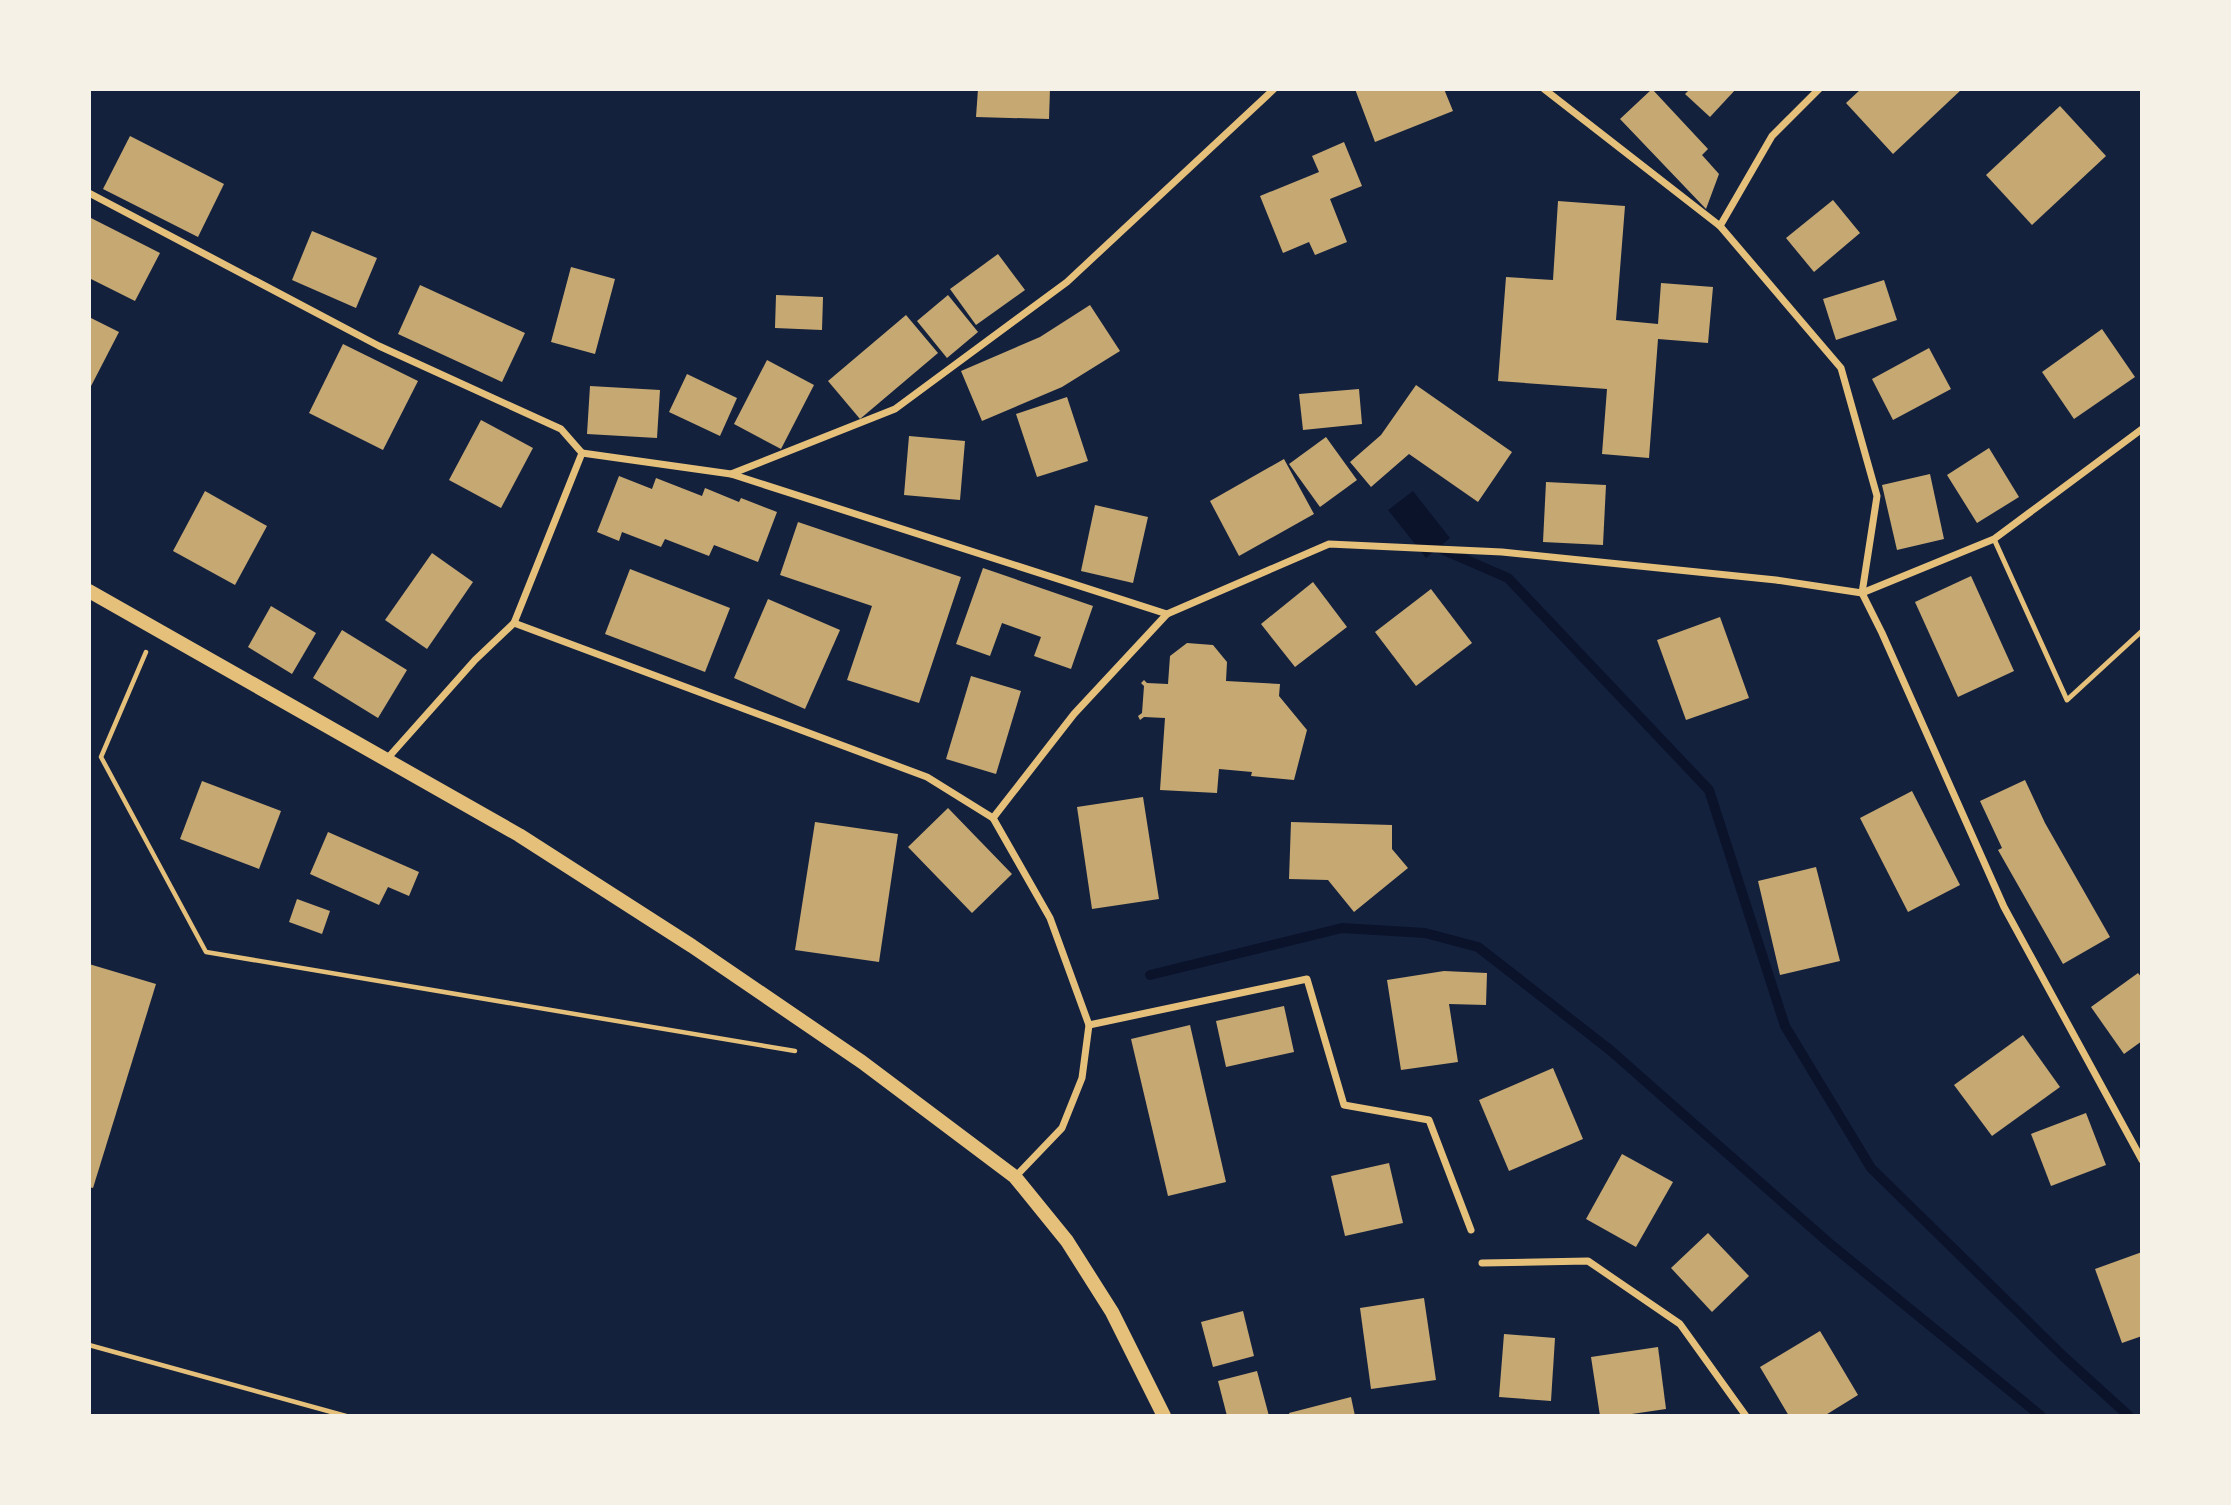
<svg xmlns="http://www.w3.org/2000/svg" width="2231" height="1505" viewBox="0 0 2231 1505" font-family="Lato,sans-serif">
<rect width="100%" height="100%" fill="#14213d"/>
<path fill="#0b132b" d="M 1413,491 L 1450,538 L 1426,558 L 1388,510 Z"/>
<g fill="none" stroke-linecap="round" stroke-linejoin="round">
<g stroke="#0b132b" stroke-width="10">
<path d="M 1439,548 L 1508,578 L 1709,790 L 1785,1026 L 1871,1168 L 2064,1357 L 2129,1416"/>
<path d="M 1150,975 L 1342,928 L 1425,933 L 1478,947 L 1610,1050 L 1829,1243 L 2041,1416"/>
</g>
</g>
<g fill="#c6a872">
<path d="M 978,89 L 1050,89 L 1049,119 L 976,117 Z"/>
<path d="M 1355,89 L 1444,89 L 1453,111 L 1375,142 Z"/>
<path d="M 1652,89 L 1708,149 L 1702,155 L 1719,174 L 1706,209 L 1620,119 Z"/>
<path d="M 1690,89 L 1736,89 L 1710,117 L 1685,94 Z"/>
<path d="M 1861,89 L 1962,89 L 1893,154 L 1846,103 Z"/>
<path d="M 2060,106 L 2106,156 L 2032,225 L 1986,175 Z"/>
<path d="M 130,136 L 224,184 L 198,237 L 103,189 Z"/>
<path d="M 1344,142 L 1362,186 L 1330,199 L 1347,242 L 1315,255 L 1309,242 L 1283,253 L 1260,196 L 1319,172 L 1312,156 Z"/>
<path d="M 1833,200 L 1860,233 L 1814,272 L 1786,238 Z"/>
<path d="M 1558,201 L 1625,206 L 1616,320 L 1658,324 L 1661,283 L 1713,287 L 1708,343 L 1658,339 L 1649,458 L 1602,454 L 1607,389 L 1498,381 L 1506,277 L 1553,280 Z"/>
<path d="M 89,217 L 160,253 L 135,301 L 89,278 Z"/>
<path d="M 312,231 L 377,258 L 356,308 L 292,280 Z"/>
<path d="M 998,254 L 1025,290 L 976,325 L 950,289 Z"/>
<path d="M 571,267 L 615,279 L 595,354 L 551,342 Z"/>
<path d="M 1884,280 L 1897,320 L 1836,340 L 1823,299 Z"/>
<path d="M 420,285 L 525,333 L 502,382 L 398,334 Z"/>
<path d="M 776,295 L 823,297 L 822,330 L 775,328 Z"/>
<path d="M 948,295 L 978,332 L 947,358 L 917,321 Z"/>
<path d="M 1090,305 L 1120,351 L 1062,387 L 982,421 L 961,371 L 1040,337 Z"/>
<path d="M 906,315 L 938,353 L 860,419 L 828,381 Z"/>
<path d="M 89,317 L 119,332 L 89,390 Z"/>
<path d="M 2102,329 L 2135,377 L 2074,419 L 2042,372 Z"/>
<path d="M 343,344 L 418,381 L 383,450 L 309,413 Z"/>
<path d="M 1929,348 L 1951,389 L 1893,420 L 1872,379 Z"/>
<path d="M 767,360 L 814,385 L 781,449 L 734,424 Z"/>
<path d="M 687,374 L 737,398 L 720,436 L 669,412 Z"/>
<path d="M 1416,385 L 1512,452 L 1478,502 L 1409,454 L 1371,487 L 1350,462 L 1381,435 Z"/>
<path d="M 590,386 L 660,390 L 657,438 L 587,434 Z"/>
<path d="M 1359,389 L 1362,424 L 1303,430 L 1299,394 Z"/>
<path d="M 1067,397 L 1088,461 L 1037,477 L 1016,414 Z"/>
<path d="M 481,420 L 533,448 L 501,508 L 449,480 Z"/>
<path d="M 909,436 L 965,441 L 960,500 L 904,495 Z"/>
<path d="M 1326,437 L 1357,480 L 1320,507 L 1289,464 Z"/>
<path d="M 1989,448 L 2019,497 L 1977,523 L 1947,475 Z"/>
<path d="M 1284,459 L 1314,514 L 1239,556 L 1210,501 Z"/>
<path d="M 1930,474 L 1944,539 L 1897,550 L 1882,485 Z"/>
<path d="M 619,476 L 652,489 L 656,478 L 702,496 L 705,488 L 739,502 L 741,498 L 777,512 L 758,562 L 714,545 L 709,556 L 665,539 L 661,547 L 622,532 L 619,541 L 597,532 Z"/>
<path d="M 1546,482 L 1606,485 L 1603,545 L 1543,542 Z"/>
<path d="M 205,491 L 267,526 L 235,585 L 173,551 Z"/>
<path d="M 1095,505 L 1148,517 L 1133,583 L 1081,571 Z"/>
<path d="M 798,522 L 961,577 L 919,703 L 847,680 L 872,606 L 780,575 Z"/>
<path d="M 432,553 L 473,582 L 427,649 L 385,620 Z"/>
<path d="M 983,568 L 1093,606 L 1071,669 L 1034,656 L 1041,637 L 1002,623 L 990,656 L 956,644 Z"/>
<path d="M 630,569 L 730,608 L 705,672 L 605,634 Z"/>
<path d="M 1971,576 L 2014,671 L 1958,697 L 1915,602 Z"/>
<path d="M 1313,582 L 1347,627 L 1295,667 L 1261,624 Z"/>
<path d="M 1431,589 L 1472,643 L 1416,686 L 1375,632 Z"/>
<path d="M 768,599 L 840,630 L 805,709 L 734,678 Z"/>
<path d="M 271,606 L 316,633 L 292,674 L 248,647 Z"/>
<path d="M 1720,617 L 1749,698 L 1686,720 L 1657,640 Z"/>
<path d="M 342,630 L 407,670 L 378,718 L 313,678 Z"/>
<path d="M 1187,643 L 1213,645 L 1227,662 L 1226,681 L 1280,684 L 1279,696 L 1307,730 L 1294,780 L 1251,776 L 1252,772 L 1219,769 L 1217,793 L 1160,790 L 1165,718 L 1144,717 L 1140,720 L 1138,716 L 1142,713 L 1144,686 L 1141,683 L 1144,680 L 1147,683 L 1168,684 L 1170,656 Z"/>
<path d="M 971,676 L 1021,691 L 996,774 L 946,759 Z"/>
<path d="M 2025,780 L 2045,823 L 2110,937 L 2063,964 L 1998,850 L 2002,848 L 1980,801 Z"/>
<path d="M 202,781 L 281,811 L 259,869 L 180,839 Z"/>
<path d="M 1912,791 L 1960,885 L 1908,912 L 1860,818 Z"/>
<path d="M 1143,797 L 1159,899 L 1092,909 L 1077,807 Z"/>
<path d="M 948,808 L 1012,874 L 972,913 L 908,847 Z"/>
<path d="M 815,822 L 898,834 L 879,962 L 795,950 Z"/>
<path d="M 1291,822 L 1392,825 L 1392,849 L 1408,868 L 1354,912 L 1328,880 L 1289,879 Z"/>
<path d="M 328,832 L 419,872 L 409,896 L 388,887 L 379,905 L 310,874 Z"/>
<path d="M 1816,867 L 1840,961 L 1780,975 L 1758,881 Z"/>
<path d="M 297,899 L 330,911 L 322,934 L 289,922 Z"/>
<path d="M 89,964 L 156,984 L 93,1188 L 89,1187 Z"/>
<path d="M 1444,971 L 1487,973 L 1486,1005 L 1449,1004 L 1458,1062 L 1401,1070 L 1387,980 Z"/>
<path d="M 2138,973 L 2142,978 L 2142,1041 L 2124,1054 L 2091,1007 Z"/>
<path d="M 1284,1006 L 1294,1052 L 1226,1067 L 1216,1021 Z"/>
<path d="M 1190,1025 L 1226,1182 L 1168,1196 L 1131,1039 Z"/>
<path d="M 2023,1035 L 2060,1087 L 1992,1136 L 1954,1085 Z"/>
<path d="M 1553,1068 L 1583,1139 L 1509,1171 L 1479,1100 Z"/>
<path d="M 2086,1113 L 2106,1165 L 2051,1186 L 2031,1134 Z"/>
<path d="M 1622,1154 L 1673,1182 L 1636,1247 L 1586,1219 Z"/>
<path d="M 1389,1163 L 1403,1223 L 1345,1236 L 1331,1176 Z"/>
<path d="M 1708,1233 L 1749,1276 L 1712,1312 L 1671,1268 Z"/>
<path d="M 2142,1252 L 2142,1336 L 2122,1343 L 2095,1269 Z"/>
<path d="M 1424,1298 L 1436,1380 L 1371,1389 L 1360,1308 Z"/>
<path d="M 1243,1311 L 1254,1356 L 1213,1367 L 1201,1322 Z"/>
<path d="M 1820,1331 L 1858,1395 L 1824,1416 L 1789,1416 L 1760,1367 Z"/>
<path d="M 1504,1334 L 1555,1338 L 1551,1401 L 1499,1397 Z"/>
<path d="M 1658,1347 L 1666,1409 L 1618,1416 L 1600,1416 L 1591,1357 Z"/>
<path d="M 1257,1371 L 1269,1416 L 1227,1416 L 1218,1381 Z"/>
<path d="M 1351,1397 L 1355,1416 L 1290,1416 L 1289,1413 Z"/>
</g>
<g fill="none" stroke-linecap="round" stroke-linejoin="round">
<g stroke="#e5c07b" stroke-width="4.5">
<path d="M 146,652 L 101,757 L 206,952 L 795,1051"/>
<path d="M 89,1345 L 346,1416"/>
</g>
<path stroke="#e5c07b" stroke-width="5" d="M 1994,539 L 2067,700 L 2142,631"/>
<g stroke="#e5c07b" stroke-width="7">
<path d="M 1544,89 L 1720,226 L 1841,368 L 1877,496 L 1862,593"/>
<path d="M 89,193 L 379,346 L 561,429 L 582,453"/>
<path d="M 1720,226 L 1772,136 L 1819,89"/>
<path d="M 582,453 L 731,474 L 895,409 L 1067,282 L 1274,89"/>
<path d="M 731,474 L 1167,614"/>
<path d="M 1862,593 L 1882,633 L 2004,907 L 2142,1160"/>
<path d="M 1862,593 L 1994,539 L 2142,429"/>
<path d="M 514,623 L 927,777 L 993,818 L 1050,918 L 1089,1025 L 1082,1078 L 1062,1128 L 1015,1177"/>
<path d="M 386,760 L 475,660 L 514,623 L 582,453"/>
<path d="M 993,818 L 1074,714 L 1167,614 L 1329,544 L 1502,552 L 1776,580 L 1862,593"/>
<path d="M 1089,1025 L 1307,979 L 1344,1105 L 1429,1120 L 1471,1230"/>
<path d="M 1482,1263 L 1588,1261 L 1680,1324 L 1746,1416"/>
</g>
<path stroke="#e5c07b" stroke-width="14" d="M 89,591 L 519,835 L 692,946 L 862,1062 L 1015,1177 L 1067,1241 L 1112,1312 L 1164,1416"/>
</g>
<rect width="2231" height="1505" fill="none" stroke="#f6f1e7" stroke-width="182"/>
</svg>
